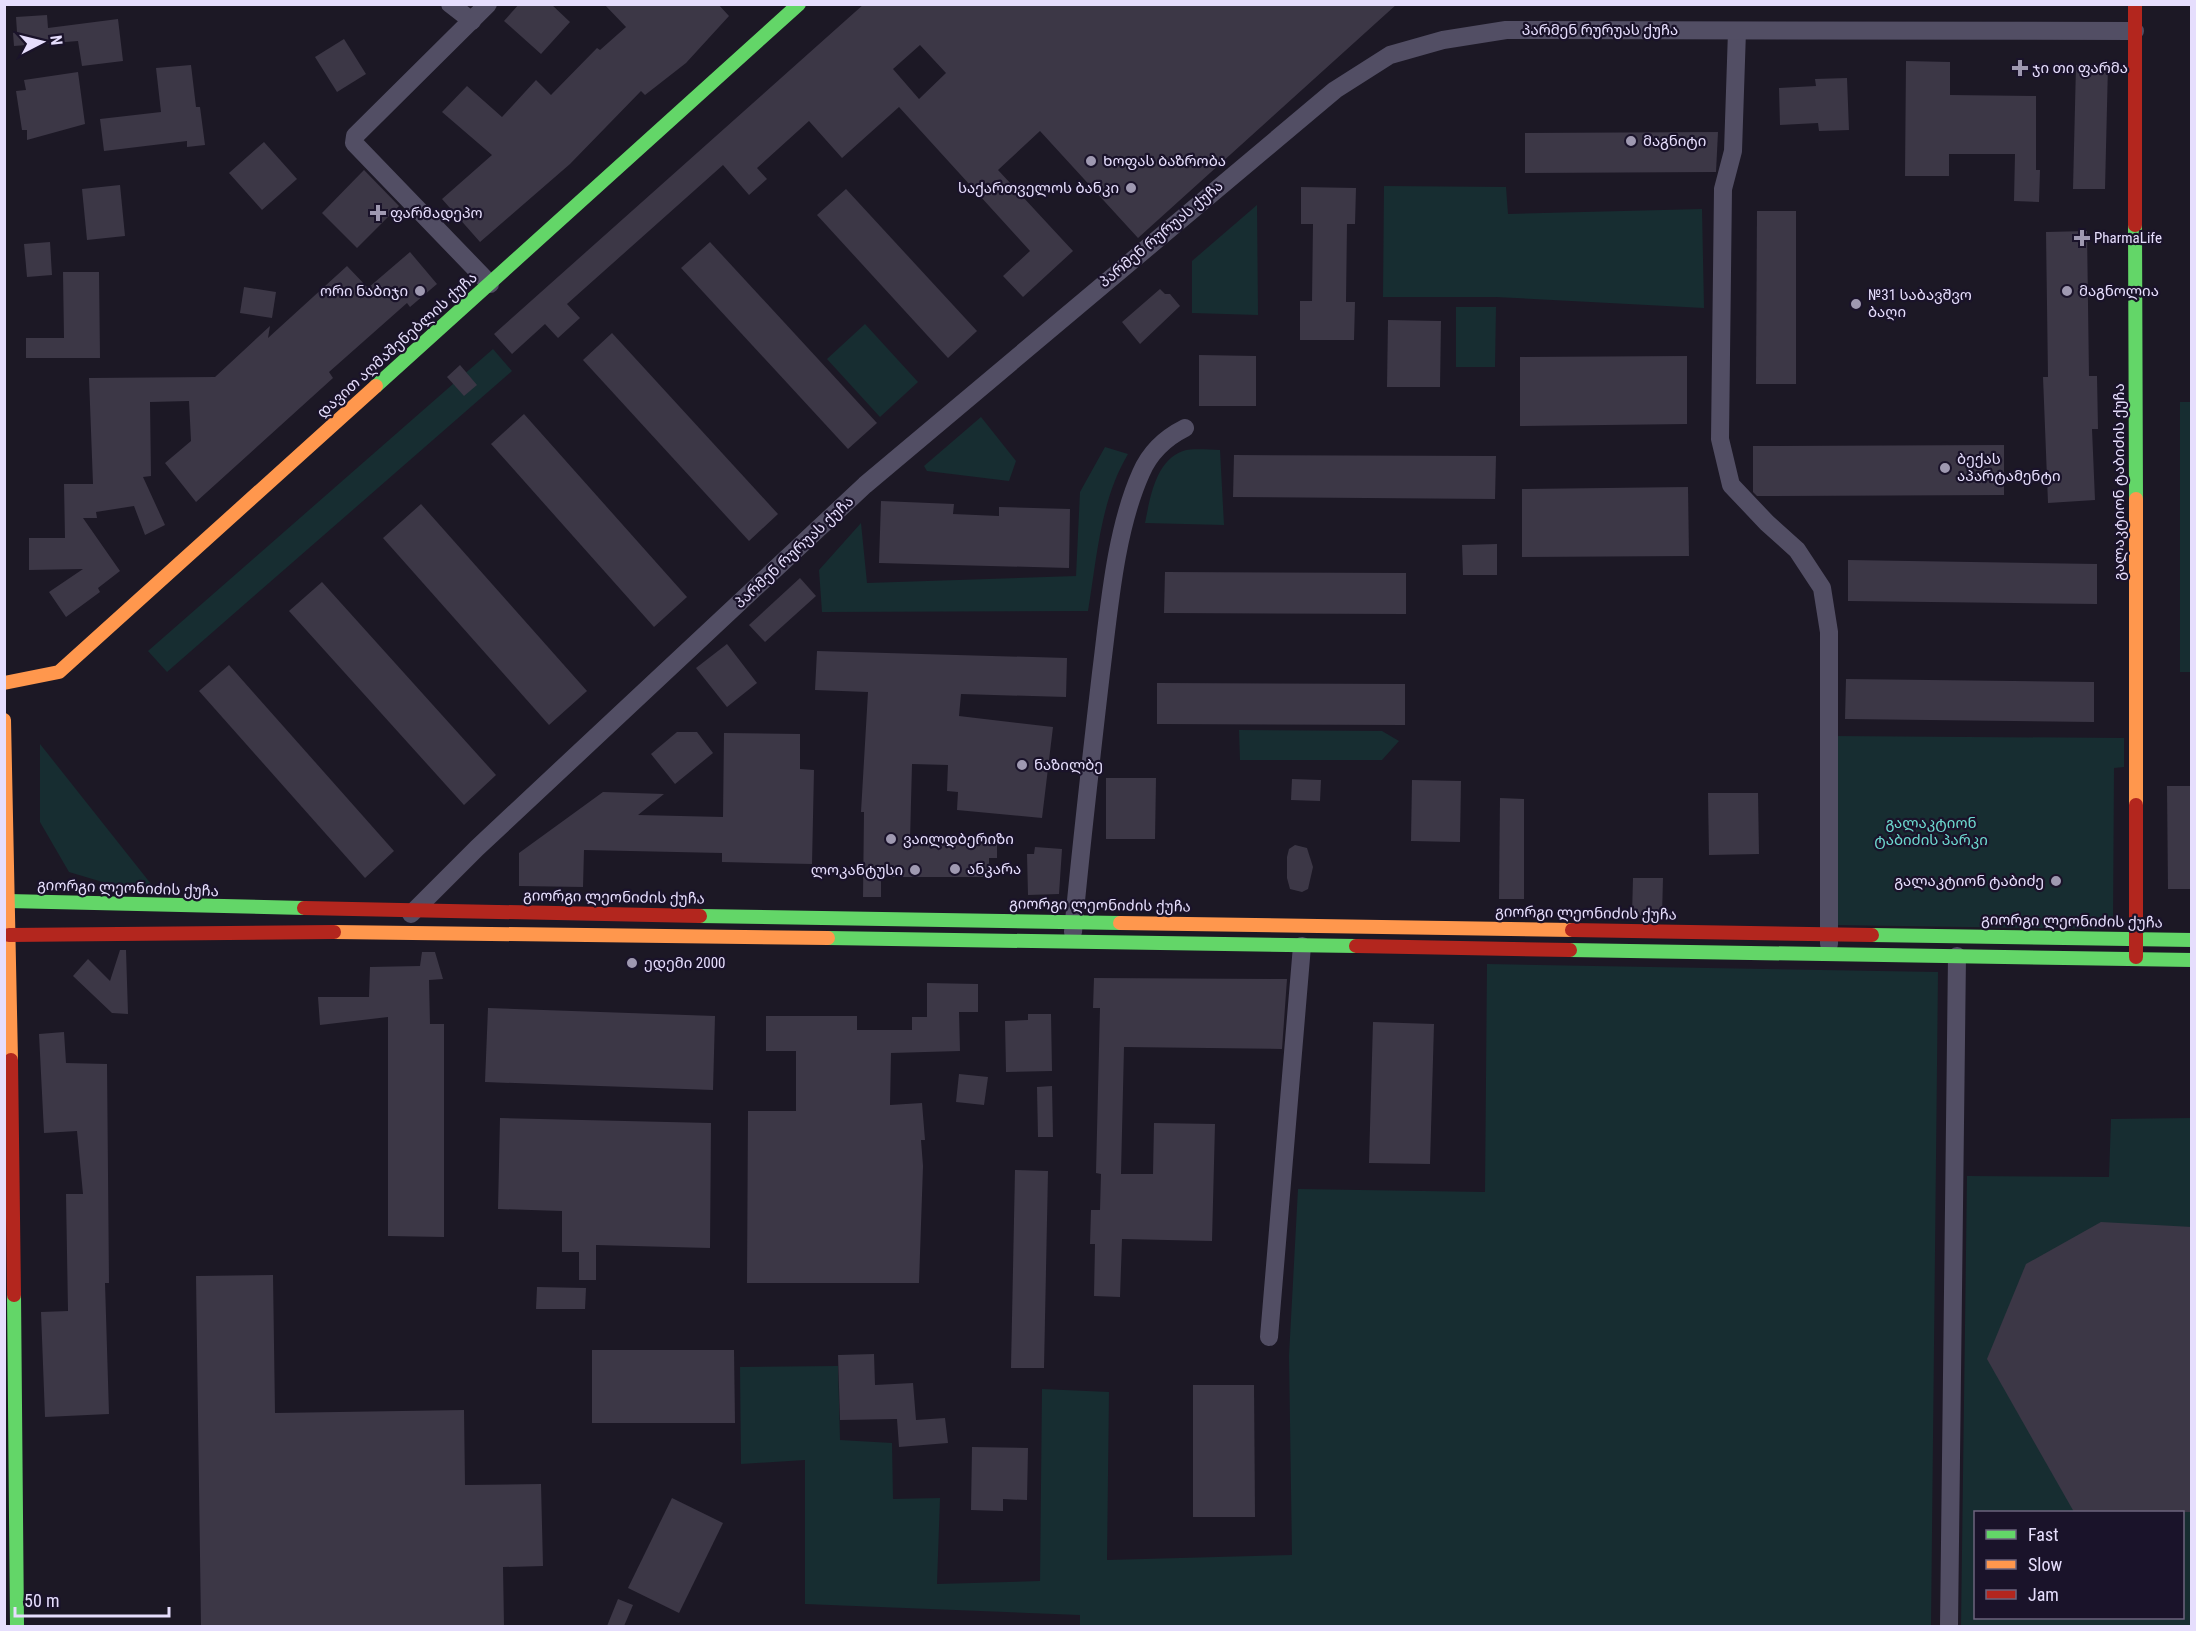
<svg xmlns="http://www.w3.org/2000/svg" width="2196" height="1631" viewBox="0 0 2196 1631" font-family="'Roboto Condensed','Noto Sans Georgian',sans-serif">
<rect width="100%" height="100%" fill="#1c1825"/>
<g fill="#172d31" fill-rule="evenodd">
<path d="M 1384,186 L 1506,187 L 1508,214 L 1702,209 L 1704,308 L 1496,297 L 1383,297 Z"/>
<path d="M 1257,205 L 1258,315 L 1192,313 L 1192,261 Z"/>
<path d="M 1456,307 L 1496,307 L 1495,367 L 1456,367 Z"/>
<path d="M 865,324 L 918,382 L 880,417 L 827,359 Z"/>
<path d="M 493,349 L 512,371 L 167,672 L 148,651 Z"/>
<path d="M 2180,402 L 2192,402 L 2191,672 L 2180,672 Z"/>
<path d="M 981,417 L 1016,461 L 1009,481 L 927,471 L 924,466 Z"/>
<path d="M 1105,447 L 1128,454 C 1100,501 1097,558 1088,611 L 822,612 L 819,570 L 861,523 L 867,583 L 1076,576 L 1080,492 Z"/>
<path d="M 1220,450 L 1224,525 L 1145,523 C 1150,499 1155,461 1183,451 C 1193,448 1209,450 1220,450 Z"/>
<path d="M 1239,730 L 1382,731 L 1399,741 L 1382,760 L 1240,760 Z"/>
<path d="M 1834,736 L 2124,738 L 2124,767 L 2114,768 L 2113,921 L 2102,929 L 1836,925 Z"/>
<path d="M 40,744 L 155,889 L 126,889 L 69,872 L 40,822 Z"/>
<path d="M 1487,964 L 1938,972 L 1931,1626 L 1080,1626 L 1080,1615 L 805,1604 L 805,1460 L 741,1464 L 740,1367 L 838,1366 L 840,1440 L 892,1443 L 893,1499 L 940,1498 L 937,1584 L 1040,1581 L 1042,1389 L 1109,1392 L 1107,1560 L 1292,1555 L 1289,1356 L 1298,1189 L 1485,1192 Z"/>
<path d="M 2191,1118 L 2191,1626 L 1961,1626 L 1967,1176 L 2109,1177 L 2111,1119 ZM 1976,1512 L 2182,1512 L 2182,1618 L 1976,1618 Z"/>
</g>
<g fill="#3c3746" fill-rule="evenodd">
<path d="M 519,4 L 551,4 L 570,22 L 541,54 L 504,21 Z"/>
<path d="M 604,4 L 718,4 L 729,16 L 686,63 L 645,95 L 641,91 L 570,164 L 480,242 L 442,199 L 492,155 L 442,112 L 467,86 L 502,117 L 536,80 L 551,95 L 597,48 L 600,50 L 626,27 Z"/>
<path d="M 864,4 L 1397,4 L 1138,238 L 1040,131 L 998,170 L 1073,251 L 1023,297 L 1003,276 L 1030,251 L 899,107 L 842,158 L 809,121 L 757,168 L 767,179 L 749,195 L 723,165 L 567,304 L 580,318 L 558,338 L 545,324 L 512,354 L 494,334 ZM 920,45 L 946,73 L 919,99 L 893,69 Z"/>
<path d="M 47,15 L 48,28 L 118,19 L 123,61 L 82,66 L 78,41 L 14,46 L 13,33 L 17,32 L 16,17 Z"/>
<path d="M 344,39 L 366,74 L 337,92 L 315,57 Z"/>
<path d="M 1906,61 L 1950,62 L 1950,95 L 2036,96 L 2036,170 L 2040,170 L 2039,202 L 2014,201 L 2015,154 L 1949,154 L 1949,176 L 1905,176 Z"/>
<path d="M 191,65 L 196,107 L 200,107 L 205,145 L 187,147 L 187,141 L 104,151 L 100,119 L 161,112 L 156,68 Z"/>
<path d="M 2076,65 L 2108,65 L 2105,189 L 2073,189 Z"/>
<path d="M 78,72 L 85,124 L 27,140 L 27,130 L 22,130 L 16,91 L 26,90 L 24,80 Z"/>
<path d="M 1847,78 L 1849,130 L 1819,131 L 1818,123 L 1780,125 L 1779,88 L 1816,86 L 1815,79 Z"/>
<path d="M 1718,132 L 1716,172 L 1525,173 L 1525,133 Z"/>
<path d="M 264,142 L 297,179 L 262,210 L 229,173 Z"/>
<path d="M 364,170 L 399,206 L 357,248 L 322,213 Z"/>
<path d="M 120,185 L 125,236 L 87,240 L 82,189 Z"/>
<path d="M 1301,187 L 1356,188 L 1355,224 L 1347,224 L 1346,302 L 1355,302 L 1354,340 L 1300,340 L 1300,301 L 1312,301 L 1313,224 L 1301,224 Z"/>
<path d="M 846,189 L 977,331 L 948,358 L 817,215 Z"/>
<path d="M 1757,211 L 1796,211 L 1796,384 L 1756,384 Z"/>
<path d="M 2087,231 L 2089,376 L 2097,376 L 2098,429 L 2092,429 L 2095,500 L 2048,503 L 2043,377 L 2048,377 L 2046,232 Z"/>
<path d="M 50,242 L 52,275 L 27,277 L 24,244 Z"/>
<path d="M 710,242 L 877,423 L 848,449 L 681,268 Z"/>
<path d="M 410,252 L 437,284 L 410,307 L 407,303 L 329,372 L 333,378 L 196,502 L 165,463 L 191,441 L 189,401 L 150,402 L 151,476 L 143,477 L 165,525 L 145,535 L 134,506 L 96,512 L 97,518 L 83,518 L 120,571 L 98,588 L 100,592 L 66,617 L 49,592 L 83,569 L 29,570 L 29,538 L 65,538 L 64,484 L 93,484 L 89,378 L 215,377 L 270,326 L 268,338 L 347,266 L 368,288 Z"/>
<path d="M 63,272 L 99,272 L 100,358 L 26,358 L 26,338 L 64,338 Z"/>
<path d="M 244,287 L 276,292 L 272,318 L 240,313 Z"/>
<path d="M 1160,289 L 1165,294 L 1170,294 L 1180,306 L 1140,344 L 1122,322 Z"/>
<path d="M 1388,320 L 1441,321 L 1440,387 L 1387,387 Z"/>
<path d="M 612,333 L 778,514 L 749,541 L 583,360 Z"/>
<path d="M 1199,355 L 1256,356 L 1256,406 L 1199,406 Z"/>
<path d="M 1687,356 L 1687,424 L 1520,426 L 1520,357 Z"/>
<path d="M 460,365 L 477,385 L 464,396 L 447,377 Z"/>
<path d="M 524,414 L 687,597 L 654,627 L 491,444 Z"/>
<path d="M 2004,445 L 2004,495 L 1757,496 L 1753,492 L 1753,446 Z"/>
<path d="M 1234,455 L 1496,456 L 1495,499 L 1233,497 Z"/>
<path d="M 1688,487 L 1689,556 L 1522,557 L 1522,489 Z"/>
<path d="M 881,501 L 954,504 L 953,514 L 999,516 L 999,507 L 1070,509 L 1069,568 L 879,563 Z"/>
<path d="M 421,504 L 587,691 L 549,725 L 383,538 Z"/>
<path d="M 1497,544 L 1497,575 L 1463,575 L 1462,545 Z"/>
<path d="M 1848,560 L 2097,564 L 2097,604 L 1848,601 Z"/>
<path d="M 1165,572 L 1406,573 L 1406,614 L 1164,613 Z"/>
<path d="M 800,578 L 816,596 L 765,642 L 749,625 Z"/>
<path d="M 322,582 L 496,775 L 464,805 L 289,611 Z"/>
<path d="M 727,644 L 757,683 L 727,707 L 696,668 Z"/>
<path d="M 817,651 L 1067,658 L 1066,697 L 961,694 L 959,716 L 1053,727 L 1042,818 L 957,810 L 958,792 L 947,791 L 948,765 L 912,764 L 910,841 L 997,842 L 997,858 L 989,858 L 989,877 L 881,877 L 881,897 L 863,897 L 864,812 L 861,812 L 868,692 L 815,690 Z"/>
<path d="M 229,665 L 394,851 L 365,878 L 199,691 Z"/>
<path d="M 1846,679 L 2094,682 L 2094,722 L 1845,719 Z"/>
<path d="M 1157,683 L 1405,684 L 1405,725 L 1157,724 Z"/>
<path d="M 677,732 L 697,732 L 713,753 L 675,784 L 651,754 Z"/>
<path d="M 724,733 L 800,734 L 800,769 L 814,770 L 812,864 L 722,862 L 722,853 L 584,850 L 583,887 L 519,886 L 519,853 L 603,792 L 664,794 L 638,815 L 723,817 Z"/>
<path d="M 1106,778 L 1156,778 L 1155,839 L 1106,839 Z"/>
<path d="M 1292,779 L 1321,780 L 1320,801 L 1291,800 Z"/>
<path d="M 1412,780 L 1461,781 L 1460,842 L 1411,841 Z"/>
<path d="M 2167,786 L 2192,786 L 2192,889 L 2168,889 Z"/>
<path d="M 1708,793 L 1758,793 L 1759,854 L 1709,855 Z"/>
<path d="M 1500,798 L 1524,799 L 1524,899 L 1499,899 Z"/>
<path d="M 1295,845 L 1307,848 L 1313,867 L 1308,889 L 1302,892 L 1290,889 L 1287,878 L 1287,857 L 1289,849 Z"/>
<path d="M 1035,847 L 1062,849 L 1059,894 L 1028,895 L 1027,854 L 1034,854 Z"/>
<path d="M 1633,878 L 1663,878 L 1662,916 L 1632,915 Z"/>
<path d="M 120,950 L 126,950 L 128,1014 L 112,1013 L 73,976 L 88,959 L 110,981 Z"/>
<path d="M 422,952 L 435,952 L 443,979 L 429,980 L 430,1024 L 444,1024 L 444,1237 L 388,1236 L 388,1017 L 320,1025 L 318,997 L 369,997 L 370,967 L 420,966 Z"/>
<path d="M 1094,978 L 1287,979 L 1282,1049 L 1124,1047 L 1121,1174 L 1153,1174 L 1154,1123 L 1215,1124 L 1212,1241 L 1122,1239 L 1120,1297 L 1094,1296 L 1095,1244 L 1090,1244 L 1091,1210 L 1100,1210 L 1101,1174 L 1096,1173 L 1100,1008 L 1093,1008 Z"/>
<path d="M 927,983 L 978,984 L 978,1012 L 959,1012 L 960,1051 L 891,1053 L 890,1105 L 922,1103 L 925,1140 L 921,1140 L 923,1166 L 919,1283 L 747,1283 L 748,1111 L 796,1111 L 796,1051 L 766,1051 L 766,1016 L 857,1016 L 857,1030 L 912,1030 L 912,1017 L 927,1017 Z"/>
<path d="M 488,1008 L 715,1016 L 713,1090 L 485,1082 Z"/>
<path d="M 1028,1014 L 1051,1014 L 1052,1071 L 1006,1072 L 1005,1021 L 1028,1020 Z"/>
<path d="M 1373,1022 L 1434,1024 L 1430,1164 L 1369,1163 Z"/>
<path d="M 64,1032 L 66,1063 L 107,1064 L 109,1283 L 105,1283 L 109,1414 L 45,1417 L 41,1312 L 68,1311 L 66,1194 L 83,1194 L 77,1131 L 44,1133 L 39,1034 Z"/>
<path d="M 959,1074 L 988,1077 L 984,1105 L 956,1102 Z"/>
<path d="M 1052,1086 L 1053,1137 L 1038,1137 L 1037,1087 Z"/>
<path d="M 500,1118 L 711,1123 L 710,1248 L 596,1245 L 596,1280 L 579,1280 L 579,1252 L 562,1252 L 562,1211 L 498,1209 Z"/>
<path d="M 1015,1170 L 1048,1171 L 1044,1368 L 1011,1368 Z"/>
<path d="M 2101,1222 L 2192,1227 L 2192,1512 L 2074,1512 L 1987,1359 L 2026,1264 Z"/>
<path d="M 273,1275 L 275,1413 L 464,1410 L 465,1485 L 541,1484 L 543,1566 L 503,1567 L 504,1626 L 201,1626 L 196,1276 Z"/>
<path d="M 537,1287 L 586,1288 L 585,1309 L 536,1309 Z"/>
<path d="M 592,1350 L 734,1350 L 735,1423 L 592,1423 Z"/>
<path d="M 874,1354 L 875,1385 L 913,1383 L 916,1420 L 945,1418 L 948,1443 L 899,1447 L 897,1419 L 840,1420 L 838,1355 Z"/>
<path d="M 1193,1385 L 1254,1385 L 1255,1517 L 1193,1517 Z"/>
<path d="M 972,1447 L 1028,1448 L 1027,1500 L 1003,1499 L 1003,1511 L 971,1510 Z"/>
<path d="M 672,1498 L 723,1523 L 679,1613 L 628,1588 Z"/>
<path d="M 618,1599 L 633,1605 L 624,1626 L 607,1626 Z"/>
</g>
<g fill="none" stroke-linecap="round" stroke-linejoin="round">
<g stroke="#524e64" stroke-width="18">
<path d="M 450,4 L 472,21"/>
<path d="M 488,4 L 355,136 L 354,143 L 490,284"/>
<path d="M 1737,31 L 1733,151 L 1723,189 L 1720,439 L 1731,485 L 1767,523 L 1797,550 L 1822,588 L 1829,632 L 1829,944"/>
<path d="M 411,914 L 477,848 L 865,485 L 1335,90 L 1390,55 L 1443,40 L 1506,30 L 2135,31"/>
<path d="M 1073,932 C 1081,846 1091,759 1101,673 C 1109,610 1115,531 1141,473 C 1150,452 1165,438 1185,428"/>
<path d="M 1269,1337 L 1302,946"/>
<path d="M 1949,1626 L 1957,956"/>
</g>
<g stroke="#63d668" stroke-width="14">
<path d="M 2135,225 L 2136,499"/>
<path d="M 376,386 L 799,4"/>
<path d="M 8,901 L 304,908"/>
<path d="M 700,916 L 1120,923"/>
<path d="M 1872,935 L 2192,940"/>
<path d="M 828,938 L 1356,946"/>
<path d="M 1570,950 L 2192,960"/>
<path d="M 14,1295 L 17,1626"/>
</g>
<g stroke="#ff974d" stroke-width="14">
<path d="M 2136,499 L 2136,805"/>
<path d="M 4,683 L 59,672 L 376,386"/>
<path d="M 4,720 L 11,1060"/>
<path d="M 1120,923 L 1572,930"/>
<path d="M 334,932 L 828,938"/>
</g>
<g stroke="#b3261e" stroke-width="14">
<path d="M 2135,4 L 2135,225"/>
<path d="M 2136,805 L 2136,957"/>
<path d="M 304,908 L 700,916"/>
<path d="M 1572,930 L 1872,935"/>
<path d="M 9,935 L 334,932"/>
<path d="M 1356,946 L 1570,950"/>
<path d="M 11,1060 L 14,1295"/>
</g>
</g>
<g fill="#9f99b1" stroke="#1a132a" stroke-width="2">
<path d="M2017 59h6v6h6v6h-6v6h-6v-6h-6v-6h6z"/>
<circle cx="1631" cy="141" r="6"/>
<circle cx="1091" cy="161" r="6"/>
<circle cx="1131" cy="188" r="6"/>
<path d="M375 204h6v6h6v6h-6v6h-6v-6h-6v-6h6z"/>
<path d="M2079 229h6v6h6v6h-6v6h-6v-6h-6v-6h6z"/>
<circle cx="420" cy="291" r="6"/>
<circle cx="2067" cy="291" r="6"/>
<circle cx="1856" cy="304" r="6"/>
<circle cx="1945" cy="468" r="6"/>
<circle cx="1022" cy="765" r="6"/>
<circle cx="891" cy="839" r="6"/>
<circle cx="955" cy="869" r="6"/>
<circle cx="915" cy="870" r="6"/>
<circle cx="2056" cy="881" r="6"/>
<circle cx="632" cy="963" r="6"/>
</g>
<g text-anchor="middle" stroke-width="4.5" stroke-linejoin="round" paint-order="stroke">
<g font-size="15" fill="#e6defd" stroke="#1a132a">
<text x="1600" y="35">პარმენ რურუას ქუჩა</text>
<text transform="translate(1161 234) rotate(-40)" y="5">პარმენ რურუას ქუჩა</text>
<text transform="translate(397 345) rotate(-42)" y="5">დავით აღმაშენებლის ქუჩა</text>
<text transform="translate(2119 482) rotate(-90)" y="5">გალაკტიონ ტაბიძის ქუჩა</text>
<text transform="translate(794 552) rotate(-43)" y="5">პარმენ რურუას ქუჩა</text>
<text transform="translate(128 888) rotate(2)" y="5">გიორგი ლეონიძის ქუჩა</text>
<text transform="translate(614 897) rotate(1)" y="5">გიორგი ლეონიძის ქუჩა</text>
<text transform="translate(1100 905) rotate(1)" y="5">გიორგი ლეონიძის ქუჩა</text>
<text transform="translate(1586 913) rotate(1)" y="5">გიორგი ლეონიძის ქუჩა</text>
<text transform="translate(2072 921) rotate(1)" y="5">გიორგი ლეონიძის ქუჩა</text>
</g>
<g font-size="15" fill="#e6defd" stroke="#1a132a" text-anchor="start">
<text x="2032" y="73">ჯი თი ფარმა</text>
<text x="1643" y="146">მაგნიტი</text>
<text x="1103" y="166">Ხოფას Ბაზრობა</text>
<text x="1119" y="193" text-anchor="end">საქართველოს ბანკი</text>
<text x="390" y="218">ფარმადეპო</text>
<text x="2094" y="243">PharmaLife</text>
<text x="408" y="296" text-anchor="end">ორი ნაბიჯი</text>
<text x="2079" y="296">მაგნოლია</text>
<text x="1868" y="300">№31 საბავშვო<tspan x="1868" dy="17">ბაღი</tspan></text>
<text x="1957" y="464">ბექას<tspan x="1957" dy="17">აპარტამენტი</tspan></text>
<text x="1034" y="770">ნაზილბე</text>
<text x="903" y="844">ვაილდბერიზი</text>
<text x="967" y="874">ანკარა</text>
<text x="903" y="875" text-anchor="end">ლოკანტუსი</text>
<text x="2044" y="886" text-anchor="end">გალაკტიონ ტაბიძე</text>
<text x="644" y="968">ედემი 2000</text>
</g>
<g font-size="15" fill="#6dd9cf" stroke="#1a132a">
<text x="1931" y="828">გალაკტიონ<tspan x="1931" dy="17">ტაბიძის პარკი</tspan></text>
</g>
</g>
<rect width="2196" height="1631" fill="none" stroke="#e6defd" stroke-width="12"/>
<rect x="1974" y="1511" width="210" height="108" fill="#1a132a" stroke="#6c647e" stroke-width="1.5"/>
<rect x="1986" y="1530" width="30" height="9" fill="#63d668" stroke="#6c647e" stroke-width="1.5"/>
<text x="2028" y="1541" font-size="18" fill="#e6defd">Fast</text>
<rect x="1986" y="1560" width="30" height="9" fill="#ff974d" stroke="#6c647e" stroke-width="1.5"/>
<text x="2028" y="1571" font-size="18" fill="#e6defd">Slow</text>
<rect x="1986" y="1590" width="30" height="9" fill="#b3261e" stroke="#6c647e" stroke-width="1.5"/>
<text x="2028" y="1601" font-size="18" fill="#e6defd">Jam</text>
<g transform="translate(42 42) rotate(83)" stroke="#1a132a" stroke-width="4.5" paint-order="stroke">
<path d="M0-4.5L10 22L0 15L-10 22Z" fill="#e6defd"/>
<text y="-9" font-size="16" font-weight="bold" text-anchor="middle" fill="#e6defd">N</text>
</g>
<path d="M15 1607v9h154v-9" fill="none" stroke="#e6defd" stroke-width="3"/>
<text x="24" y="1607" font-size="18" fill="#e6defd" stroke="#1a132a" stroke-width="4.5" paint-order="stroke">50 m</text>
</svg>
